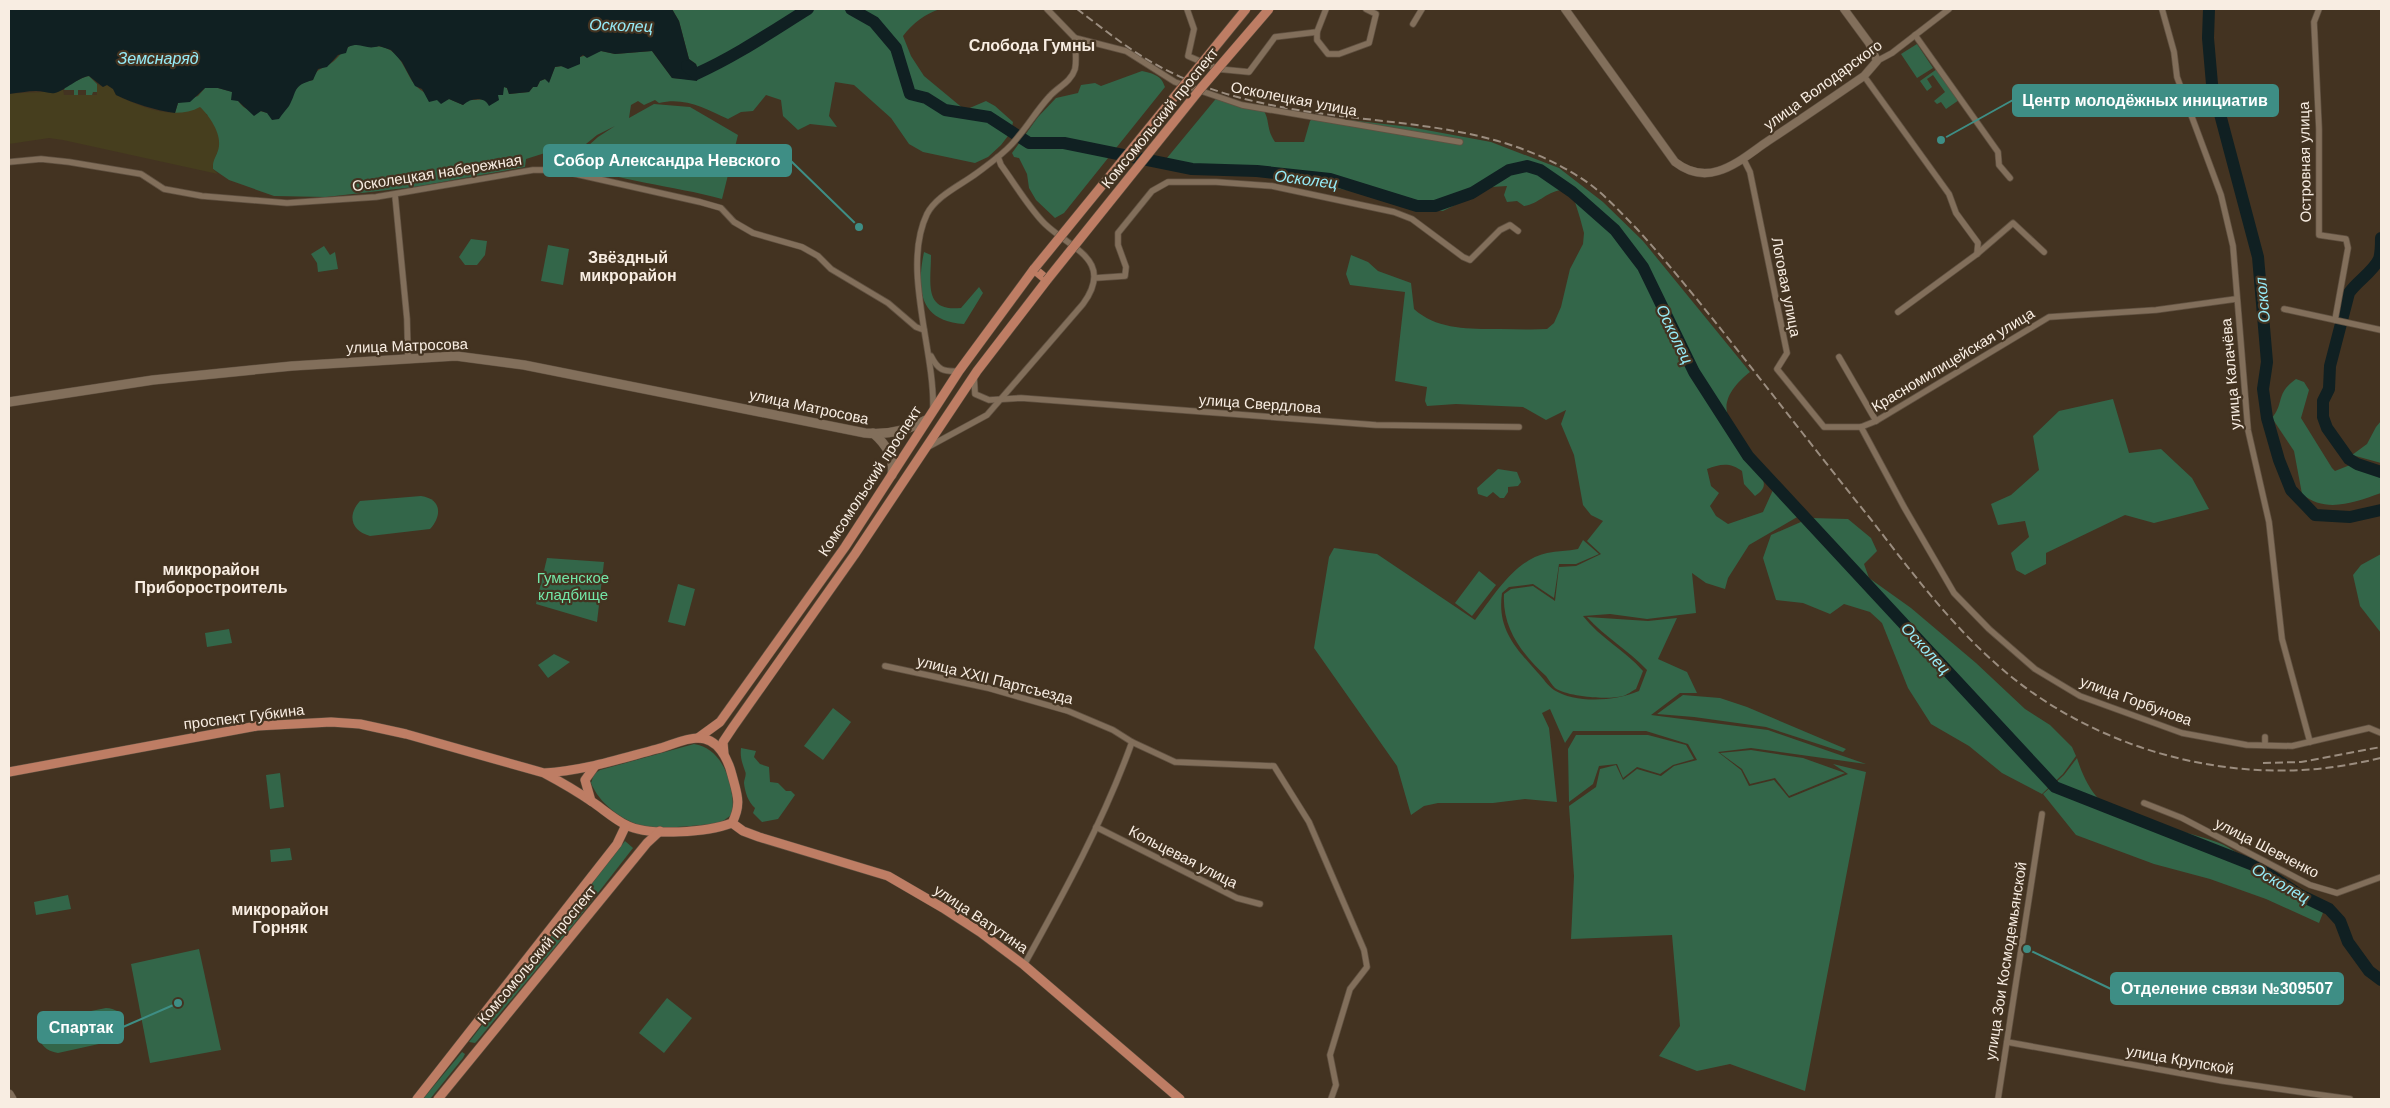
<svg xmlns="http://www.w3.org/2000/svg" width="2390" height="1108" viewBox="0 0 2390 1108" font-family="Helvetica,sans-serif">
<rect width="100%" height="100%" fill="#433321"/>
<g fill="#336649">
<path d="M 672,9 L 940,9 C 925,14 913,23 903,36 L 911,56 L 924,76 L 965,110 L 986,101 L 995,106 L 1013,122 L 1011,132 L 1001,145 L 988,157 L 975,163 L 923,152 L 909,144 L 891,118 L 854,85 L 835,82 L 829,116 L 837,127 L 810,124 L 798,130 L 783,116 L 781,100 L 766,95 L 753,111 L 741,112 L 728,119 C 704,108 685,97 659,103 L 655,100 L 644,105 L 638,101 L 631,105 L 629,118 L 654,104 L 690,107 L 738,135 L 722,199 C 671,185 619,182 570,162 L 598,137 L 615,126 L 597,135 L 570,157 L 545,153 L 526,159 L 525,167 L 414,187 L 326,197 L 274,196 L 229,180 L 213,169 L 213,160 L 217,153 L 207,114 L 175,113 L 178,103 L 198,96 L 205,88 L 218,88 L 233,92 C 246,116 247,106 267,113 L 301,83 L 313,80 C 316,66 326,69 335,60 C 342,53 346,47 356,43 C 367,49 379,43 390,50 C 403,58 406,74 415,85 C 421,92 440,103 449,99 L 463,105 L 468,100 C 483,100 494,99 504,87 L 507,88 L 509,94 L 529,92 L 533,87 L 537,87 L 540,81 L 545,79 L 549,82 L 555,67 L 580,64 L 580,57 L 601,51 L 615,54 L 652,51 L 672,78 L 697,80 L 699,73 L 696,64 L 689,59 L 679,21 Z"/>
<path d="M 1917,44 L 1933,68 L 1917,78 L 1901,54 Z"/>
<path d="M 1937,69 L 1959,100 L 1946,109 L 1941,102 L 1937,104 L 1934,101 L 1945,92 L 1933,75 L 1927,79 L 1932,87 L 1927,91 L 1920,81 Z"/>
<path d="M 1142,71 C 1154,74 1161,75 1165,87 L 1064,213 L 1055,218 L 1036,200 L 1029,188 L 1027,174 L 1019,158 L 1014,157 L 1012,153 L 1038,117 L 1056,98 L 1078,93 L 1081,85 L 1095,83 L 1101,86 Z"/>
<path d="M 89,76 L 97,84 L 97,92 L 93,92 L 92,95 L 86,95 L 86,90 L 78,90 L 78,95 L 74,95 L 74,90 L 64,90 L 66,85 C 74,83 82,77 89,76 Z"/>
<path d="M 1219,95 L 1264,111 C 1270,121 1266,129 1275,142 L 1304,142 L 1310,121 L 1315,116 L 1410,127 L 1491,142 L 1559,168 L 1603,202 L 1643,241 L 1750,372 C 1737,382 1720,400 1729,418 C 1735,432 1745,434 1748,451 L 1760,462 C 1756,478 1774,483 1755,496 L 1744,484 L 1742,471 C 1730,462 1720,464 1707,469 L 1711,486 L 1719,493 L 1710,506 L 1716,516 L 1728,524 L 1763,512 L 1773,490 L 1790,498 L 1804,513 L 1749,545 L 1728,578 L 1725,589 L 1706,583 L 1692,573 L 1696,613 L 1647,619 L 1610,614 L 1583,616 C 1600,638 1625,650 1643,671 L 1636,689 C 1632,691 1627,695 1623,696 C 1608,700 1568,697 1555,688 C 1552,685 1549,680 1546,676 C 1522,654 1502,628 1504,594 L 1511,589 L 1533,586 L 1555,601 L 1559,567 L 1576,566 L 1601,554 L 1587,541 L 1603,521 L 1591,515 L 1583,505 L 1574,455 L 1561,424 L 1566,410 L 1546,420 L 1523,407 L 1456,404 L 1427,406 L 1425,401 L 1427,387 L 1395,381 L 1405,292 L 1350,285 L 1346,274 L 1351,255 L 1368,262 L 1378,271 L 1411,283 L 1414,309 C 1437,330 1470,329 1500,329 C 1516,329 1531,330 1547,329 L 1554,323 L 1561,307 L 1570,269 L 1583,244 L 1584,233 L 1580,218 L 1575,202 L 1564,190 C 1548,190 1539,204 1524,206 L 1517,201 L 1507,202 L 1504,195 L 1507,186 L 1491,187 L 1443,211 L 1419,209 L 1366,194 L 1317,184 L 1252,174 L 1188,173 L 1162,164 Z"/>
<path d="M 471,239 L 487,241 L 485,255 L 477,265 L 465,265 L 459,257 Z"/>
<path d="M 548,245 L 569,249 L 563,285 L 541,281 Z"/>
<path d="M 324,246 L 330,255 L 335,252 L 338,269 L 318,272 L 317,263 L 311,254 Z"/>
<path d="M 924,252 L 931,255 C 931,283 923,312 961,308 L 979,287 L 983,293 L 964,324 C 920,321 916,291 924,252 Z"/>
<path d="M 2296,379 L 2304,382 L 2309,390 L 2301,418 L 2332,468 L 2335,471 L 2350,465 L 2381,474 L 2381,493 C 2355,502 2326,514 2302,494 L 2294,451 L 2272,418 C 2285,402 2275,394 2296,379 Z"/>
<path d="M 2113,399 L 2129,453 L 2161,449 L 2192,478 L 2209,509 L 2154,523 L 2125,515 L 2046,553 L 2046,564 L 2025,575 L 2016,570 L 2011,553 L 2029,537 L 2025,521 L 1998,525 L 1991,504 L 2011,495 L 2039,470 L 2033,436 L 2059,411 Z"/>
<path d="M 2381,421 L 2381,463 L 2352,455 L 2367,444 L 2376,427 Z"/>
<path d="M 1498,469 L 1517,472 L 1521,482 L 1518,486 L 1508,487 L 1508,492 L 1504,498 L 1500,498 L 1493,492 L 1487,497 L 1478,494 L 1477,488 Z"/>
<path d="M 421,496 C 442,499 442,516 430,529 L 370,536 C 351,531 347,515 360,501 Z"/>
<path d="M 1810,518 L 1848,519 L 1871,538 L 1877,551 L 1864,564 L 1869,578 L 1911,608 L 1976,663 L 2025,709 L 2050,725 L 2072,747 L 2076,756 L 2063,774 L 2042,794 L 2002,773 L 1969,746 L 1931,724 L 1908,688 L 1882,623 L 1870,612 L 1844,604 L 1830,614 L 1803,603 L 1776,600 L 1763,558 L 1771,535 Z"/>
<path d="M 1583,540 L 1599,554 L 1576,564 L 1559,564 L 1554,598 L 1533,584 L 1509,587 L 1502,593 C 1497,629 1515,647 1538,673 C 1543,678 1548,686 1554,690 C 1576,704 1616,701 1639,691 L 1647,670 C 1628,650 1605,637 1587,617 L 1648,621 L 1677,618 L 1658,659 L 1687,672 L 1697,693 L 1680,693 L 1651,715 L 1768,730 L 1866,764 L 1751,748 L 1718,752 L 1741,770 L 1749,786 L 1774,780 L 1789,798 L 1848,774 L 1833,764 L 1866,772 L 1805,1091 L 1730,1064 L 1697,1071 L 1659,1056 L 1680,1026 L 1672,935 L 1571,939 L 1574,876 L 1569,806 L 1596,787 L 1600,769 L 1616,765 L 1623,780 L 1637,769 L 1661,776 L 1674,766 L 1697,760 L 1688,744 L 1646,731 L 1573,731 L 1565,743 L 1550,709 L 1542,713 L 1549,728 L 1557,802 L 1525,799 L 1493,803 L 1438,803 L 1424,806 L 1411,815 L 1397,766 L 1314,648 L 1329,557 L 1334,548 L 1377,554 L 1475,620 C 1494,596 1514,560 1547,553 C 1557,551 1568,551 1578,549 Z"/>
<path d="M 2381,554 L 2381,633 L 2360,606 L 2353,575 L 2361,565 Z"/>
<path d="M 547,558 L 604,562 L 597,622 L 536,604 Z"/>
<path d="M 1479,571 L 1496,585 L 1472,616 L 1455,603 Z"/>
<path d="M 678,584 L 695,589 L 685,626 L 668,622 Z"/>
<path d="M 229,629 L 232,643 L 207,647 L 205,633 Z"/>
<path d="M 554,654 L 570,662 L 548,678 L 538,665 Z"/>
<path d="M 1683,695 L 1720,698 L 1747,707 L 1846,749 L 1843,752 L 1766,727 L 1694,717 L 1657,714 Z"/>
<path d="M 833,708 L 851,722 L 823,760 L 804,746 Z"/>
<path d="M 1576,735 L 1648,735 L 1686,745 L 1694,759 L 1673,765 L 1660,774 L 1637,767 L 1623,778 L 1617,764 L 1599,766 L 1593,784 L 1569,802 L 1568,749 Z"/>
<path d="M 694,744 C 724,749 733,784 733,810 L 730,816 L 720,823 C 703,825 658,830 642,826 C 621,820 599,803 591,783 L 594,774 L 600,770 Z"/>
<path d="M 741,748 L 756,751 L 754,757 L 760,764 L 769,767 L 770,782 L 778,783 L 786,791 L 791,791 L 795,795 L 778,819 L 762,822 L 753,813 L 755,808 C 748,802 745,792 744,783 C 744,779 747,775 745,771 C 742,762 740,758 741,748 Z"/>
<path d="M 1751,750 L 1803,758 L 1845,773 L 1789,796 L 1775,778 L 1750,784 L 1742,769 L 1720,753 Z"/>
<path d="M 2077,758 C 2081,771 2087,785 2096,796 C 2118,822 2192,830 2224,845 C 2236,851 2247,862 2259,868 C 2282,880 2304,892 2326,905 L 2319,923 L 2266,899 L 2210,879 L 2154,864 L 2076,835 L 2043,794 L 2064,775 Z"/>
<path d="M 280,773 L 284,807 L 270,809 L 266,775 Z"/>
<path d="M 625,841 L 633,848 L 570,929 L 477,1041 L 475,1043 L 469,1042 Z"/>
<path d="M 290,848 L 292,860 L 271,862 L 270,850 Z"/>
<path d="M 68,895 L 71,909 L 36,915 L 34,902 Z"/>
<path d="M 199,949 L 221,1050 L 150,1063 L 131,964 Z"/>
<path d="M 667,998 L 692,1018 L 664,1053 L 639,1033 Z"/>
<path d="M 106,1008 C 126,1009 128,1026 117,1040 L 58,1053 C 39,1050 34,1035 46,1020 Z"/>
<path d="M 462,1052 L 465,1054 L 463,1058 L 430,1099 L 423,1099 Z"/>
</g>
<path fill="#463e1e" d="M 97,84 L 103,87 L 107,85 L 113,89 L 116,95 C 140,107 175,121 200,107 C 209,115 221,133 219,146 C 218,155 212,159 213,169 L 218,174 L 63,140 L 49,138 L 9,144 L 9,94 C 21,92 56,93 63,89 L 64,95 L 97,95 Z"/>
<path fill="#102022" d="M 9,9 L 672,9 L 679,21 L 689,59 L 696,64 L 699,73 L 697,81 L 672,78 L 652,51 L 615,54 L 601,51 L 587,58 L 583,55 L 580,57 L 580,64 L 568,69 L 561,66 L 555,67 L 549,83 L 545,79 L 540,81 L 537,87 L 533,87 L 529,92 L 509,94 L 507,88 L 504,87 L 503,95 L 498,95 L 499,100 L 489,106 C 484,96 471,98 463,105 L 449,99 L 441,104 L 437,100 L 429,102 L 422,89 L 415,86 L 402,62 L 391,50 L 379,46 C 365,51 362,41 348,47 L 346,53 L 338,55 L 327,67 L 318,69 L 313,80 C 292,86 298,90 289,106 C 286,110 282,114 279,119 L 272,120 L 267,113 L 261,111 L 254,116 L 238,101 L 231,100 L 232,92 L 218,88 L 205,88 L 190,102 L 178,103 L 175,113 C 154,110 135,104 116,95 L 113,89 L 107,85 L 103,87 L 89,76 C 79,77 64,91 55,93 C 49,94 43,91 36,91 C 27,91 18,93 9,94 Z"/>
<g fill="none" stroke-linecap="round" stroke-linejoin="round">
<g stroke="#102022" stroke-width="12">
<path d="M 851,9 L 874,22 L 896,48 L 910,94 L 926,98 L 945,110 L 989,117 L 1029,143 L 1064,143 L 1192,169 L 1257,171 L 1330,179 L 1417,206 L 1435,206 L 1472,193 L 1509,170 L 1527,166 L 1540,170 L 1572,192 L 1615,230 L 1643,267 L 1694,372 L 1748,456 L 2055,787 L 2258,867 L 2300,895 L 2329,909 L 2340,921 L 2348,942 L 2369,971 L 2381,980"/>
<path d="M 2209,9 L 2208,38 L 2212,84 L 2258,257 L 2267,362 L 2263,389 L 2267,418 L 2279,460 L 2291,490 L 2315,515 L 2350,517 L 2381,510"/>
<path d="M 687,66 L 696,74 C 736,56 771,32 808,9"/>
<path d="M 2381,238 C 2381,244 2381,253 2379,259 C 2373,272 2357,281 2349,293 L 2330,366 L 2329,389 L 2323,401 L 2323,417 L 2327,428 L 2349,459 L 2357,464 L 2381,472"/>
</g>
<defs>
<g id="minor">
<path d="M 1187,9 L 1194,29 L 1188,56 L 1218,69 L 1249,72 L 1275,37 L 1317,32 L 1326,9"/>
<path d="M 2162,9 L 2174,52 L 2177,77 L 2221,195 L 2233,246 L 2248,430 L 2269,522 L 2282,639 L 2310,742"/>
<path d="M 2319,9 L 2314,22 L 2319,129 L 2319,235 L 2346,239 L 2348,248 L 2335,320"/>
<path d="M 1413,24 L 1422,9"/>
<path d="M 1317,32 L 1317,40 L 1328,54 L 1339,54 L 1369,43 L 1376,14 L 1366,9"/>
<path d="M 1915,35 L 1998,152 L 1999,165 L 2010,178"/>
<path d="M 1075,38 L 1126,51 L 1175,82 L 1242,105 L 1460,142"/>
<path d="M 1877,61 L 1892,53 L 1949,9"/>
<path d="M 1864,76 L 1949,194 L 1956,213 L 1978,243 L 1977,254"/>
<path d="M 1743,158 L 1750,172 L 1787,353 L 1777,369 L 1824,427 L 1861,427 L 1876,421 L 2049,317 L 2156,310 L 2236,299"/>
<path d="M 9,162 L 41,159 L 69,162 L 141,174 L 164,189 L 202,196 L 287,203 L 376,197 L 533,170 L 558,170 L 700,202 L 721,208 L 734,222 L 753,233 L 802,247 L 818,256 L 831,269 L 888,303 L 916,327 L 924,330"/>
<path d="M 395,195 L 407,319 L 408,357"/>
<path d="M 1095,278 L 1125,276 L 1126,267 L 1118,245 L 1118,233 L 1152,191 L 1168,182 L 1216,182 L 1272,186 L 1394,212 L 1412,219 L 1463,257 L 1470,260 L 1500,230 L 1510,225 L 1518,231"/>
<path d="M 2284,309 L 2381,330"/>
<path d="M 1898,312 L 1977,254 L 2013,223 L 2044,252"/>
<path d="M 931,356 C 938,370 943,372 959,371"/>
<path d="M 1839,357 L 1876,421"/>
<path d="M 974,376 L 975,394 L 989,400 L 1021,398 L 1376,425 L 1519,427"/>
<path d="M 933,409 C 935,350 901,268 927,214 C 936,196 961,185 977,173 C 989,164 1002,155 1012,144 C 1026,129 1036,111 1050,96 C 1058,87 1071,82 1075,69 C 1077,60 1075,48 1075,38 L 1047,9"/>
<path d="M 1861,427 L 1904,507 L 1954,593 L 1989,629 L 2035,669 L 2080,696 L 2182,733 L 2247,745 L 2292,746 L 2369,728 L 2381,733"/>
<path d="M 928,447 L 987,415 L 1083,304 C 1115,260 1071,249 1045,224 C 1029,208 1015,184 1001,165 L 998,157"/>
<path d="M 885,666 L 988,688 L 1068,711 L 1113,730 L 1132,742 L 1175,762 L 1274,766 L 1309,822 L 1364,950 L 1367,967 L 1350,989 L 1330,1055 L 1336,1085 L 1331,1099"/>
<path d="M 2265,737 L 2265,745"/>
<path d="M 2144,803 L 2182,818 L 2310,885 L 2337,893 L 2381,877"/>
<path d="M 1096,827 L 1237,898 L 1260,904"/>
<path d="M 1024,965 C 1064,893 1104,820 1132,742"/>
<path d="M 2007,1042 L 2223,1081 L 2350,1099"/>
<path d="M 1998,1099 L 2042,814"/>
</g>
<path id="tertiary" d="M 1565,9 L 1675,162 C 1688,172 1702,176 1718,171 C 1736,166 1753,151 1768,141 C 1800,120 1832,98 1864,76 L 1877,61 L 1869,43 L 1844,9"/>
<g id="secondary">
<path d="M 9,402 L 153,380 L 292,366 L 456,356 L 524,365 L 865,433 C 887,435 907,431 926,420"/>
<path d="M 873,433 C 886,444 895,457 892,475"/>
<path d="M 9,1094 L 12,1099"/>
</g>
<g id="primary">
<path d="M 698,738 L 720,722 L 845,547 L 959,371 L 1034,269 L 1047,280 L 977,371 L 855,554 L 733,727 L 723,742 L 724,754"/>
<path d="M 9,772 L 257,726 L 331,722 L 360,724 L 406,734 L 544,773 C 561,782 578,792 594,803 C 604,810 614,819 626,825 C 650,837 708,832 732,823 C 742,804 737,794 732,775 C 728,759 718,738 698,738 C 685,738 669,746 657,749 C 619,759 583,771 544,773"/>
<path d="M 591,801 L 585,780 L 595,766"/>
<path d="M 732,823 L 743,831 L 759,837 L 888,876 L 943,908 L 980,932 L 1024,965 L 1180,1099"/>
<path d="M 417,1099 L 617,844 L 626,825"/>
<path d="M 438,1099 L 647,843 L 660,831"/>
</g>
</defs>
<use href="#minor" stroke="#605141" stroke-width="7"/>
<use href="#tertiary" stroke="#605141" stroke-width="9"/>
<use href="#secondary" stroke="#605141" stroke-width="10"/>
<use href="#primary" stroke="#605141" stroke-width="10"/>
<use href="#minor" stroke="#826f5b" stroke-width="5.5"/>
<use href="#tertiary" stroke="#826f5b" stroke-width="8"/>
<use href="#secondary" stroke="#826f5b" stroke-width="9"/>
<use href="#primary" stroke="#be7d64" stroke-width="9"/>
<g stroke="#9b8d7f" stroke-width="2" stroke-dasharray="8 4" stroke-linecap="butt">
<path d="M 1077,9 C 1102,28 1128,49 1155,64 C 1192,85 1235,98 1276,106 C 1384,128 1496,117 1591,185 C 1608,198 1622,214 1637,229 C 1668,263 1696,298 1724,333 C 1774,396 1823,460 1873,522 C 1909,569 1949,622 1993,661 C 2075,736 2191,776 2302,770 C 2328,769 2355,764 2381,758"/>
<path d="M 2263,763 L 2301,762 L 2381,747"/>
</g>
<defs>
<g id="primary-bridge">
<path d="M 1034,269 L 1246,9"/>
<path d="M 1047,280 L 1201,88 L 1269,9"/>
</g>
</defs>
<use href="#primary-bridge" stroke="#605141" stroke-width="10" stroke-linecap="butt"/>
<use href="#primary-bridge" stroke="#be7d64" stroke-width="9"/>
</g>
<g text-anchor="middle" stroke-width="4.5" stroke-linejoin="round" paint-order="stroke">
<g font-size="15" fill="#f8ede2" stroke="#433321">
<text transform="translate(1823 85) rotate(-36)" y="5">улица Володарского</text>
<text transform="translate(1294 99) rotate(11)" y="5">Осколецкая улица</text>
<text transform="translate(1160 118) rotate(-51)" y="5">Комсомольский проспект</text>
<text transform="translate(2305 162) rotate(-91)" y="5">Островная улица</text>
<text transform="translate(437 173) rotate(-9)" y="5">Осколецкая набережная</text>
<text transform="translate(1786 287) rotate(79)" y="5">Логовая улица</text>
<text transform="translate(407 346) rotate(-2)" y="5">улица Матросова</text>
<text transform="translate(1953 360) rotate(-31)" y="5">Красномилицейская улица</text>
<text transform="translate(2231 374) rotate(-95)" y="5">улица Калачёва</text>
<text transform="translate(1260 404) rotate(4)" y="5">улица Свердлова</text>
<text transform="translate(809 407) rotate(12)" y="5">улица Матросова</text>
<text transform="translate(870 481) rotate(-57)" y="5">Комсомольский проспект</text>
<text transform="translate(995 680) rotate(14)" y="5">улица XXII Партсъезда</text>
<text transform="translate(2136 701) rotate(20)" y="5">улица Горбунова</text>
<text transform="translate(244 717) rotate(-7)" y="5">проспект Губкина</text>
<text transform="translate(2267 848) rotate(27)" y="5">улица Шевченко</text>
<text transform="translate(1183 857) rotate(27)" y="5">Кольцевая улица</text>
<text transform="translate(981 919) rotate(34)" y="5">улица Ватутина</text>
<text transform="translate(537 955) rotate(-50)" y="5">Комсомольский проспект</text>
<text transform="translate(2006 961) rotate(-81)" y="5">улица Зои Космодемьянской</text>
<text transform="translate(2180 1060) rotate(10)" y="5">улица Крупской</text>
</g>
<g font-size="15" fill="#73e6a7" stroke="#433321">
<text x="573" y="583">Гуменское<tspan x="573" dy="17">кладбище</tspan></text>
</g>
<g font-size="16" font-style="italic" fill="#96ebf7" stroke="#433321">
<text transform="translate(621 25) rotate(2)" y="6">Осколец</text>
<text x="158" y="64">Земснаряд</text>
<text transform="translate(1306 179) rotate(7)" y="6">Осколец</text>
<text transform="translate(2262 300) rotate(-95)" y="6">Оскол</text>
<text transform="translate(1675 334) rotate(64)" y="6">Осколец</text>
<text transform="translate(1926 648) rotate(47)" y="6">Осколец</text>
<text transform="translate(2281 883) rotate(30)" y="6">Осколец</text>
</g>
<g font-size="16" font-weight="bold" fill="#f8ede2" stroke="#433321">
<text x="1032" y="51">Слобода Гумны</text>
<text x="628" y="263">Звёздный<tspan x="628" dy="18">микрорайон</tspan></text>
<text x="211" y="575">микрорайон<tspan x="211" dy="18">Приборостроитель</tspan></text>
<text x="280" y="915">микрорайон<tspan x="280" dy="18">Горняк</tspan></text>
</g>
</g>
<path fill="none" stroke="#3e8e85" stroke-width="2" d="M1941 140L2013 100M859 227L791 161M2027 949L2111 989M178 1003L123 1027"/>
<g fill="#3e8e85" stroke="#433321" stroke-width="2">
<circle cx="1941" cy="140" r="5"/>
<circle cx="859" cy="227" r="5"/>
<circle cx="2027" cy="949" r="5"/>
<circle cx="178" cy="1003" r="5"/>
</g>
<g fill="#3e8e85" stroke="#3e8e85" stroke-width="2">
<rect x="2013" y="85" width="265" height="31" rx="5"/>
<rect x="544" y="145" width="247" height="31" rx="5"/>
<rect x="2111" y="973" width="232" height="31" rx="5"/>
<rect x="38" y="1012" width="85" height="31" rx="5"/>
</g>
<g font-size="16" text-anchor="middle" font-weight="bold" fill="#fff">
<text x="2145" y="106">Центр молодёжных инициатив</text>
<text x="667" y="166">Собор Александра Невского</text>
<text x="2227" y="994">Отделение связи №309507</text>
<text x="81" y="1033">Спартак</text>
</g>
<rect width="2390" height="1108" fill="none" stroke="#f8ede2" stroke-width="20"/>
</svg>
